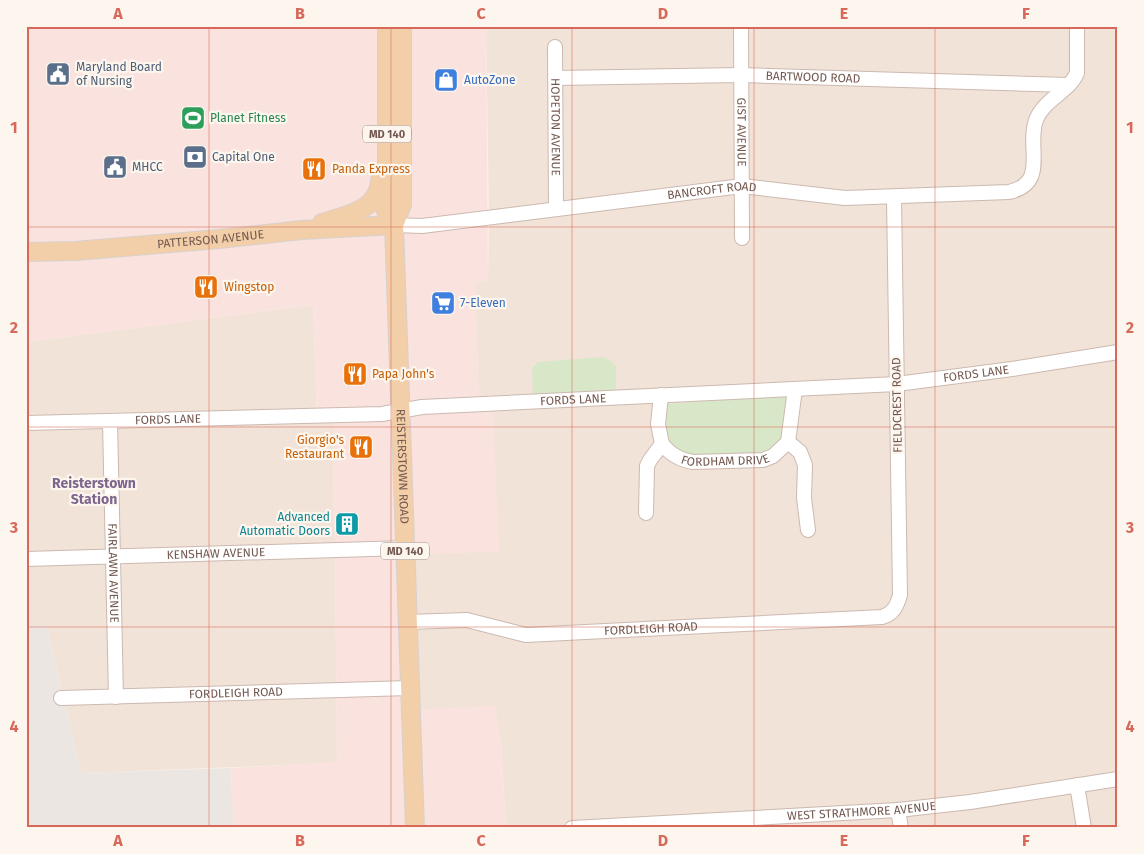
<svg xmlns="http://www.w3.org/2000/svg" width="1144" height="854" viewBox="0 0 1144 854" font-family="'Fira Sans',sans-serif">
<rect width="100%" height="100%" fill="#fbf2e9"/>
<g fill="#f2e3d8">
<path d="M 486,26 L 1118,26 L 1118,828 L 506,828 L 501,742 L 410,710 L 405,554 L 499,551 L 479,408 L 475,283 L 488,281 L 489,218 Z"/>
<path d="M 313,305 L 317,418 L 334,414 L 333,509 L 335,539 L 337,763 L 81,773 L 47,626 L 26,627 L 26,342 Z"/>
</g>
<path fill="#fae3de" d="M 26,26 L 486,26 L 488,281 L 475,283 L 479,407 L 493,407 L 499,552 L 406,554 L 411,710 L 495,706 L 501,742 L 506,828 L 233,828 L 231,768 L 337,762 L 335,539 L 333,509 L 334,414 L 317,418 L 313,305 L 26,342 Z"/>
<path fill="#ece6e2" d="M 47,626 L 81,773 L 231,768 L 233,828 L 26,828 L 26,627 Z"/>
<g fill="#d8e7c8">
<path d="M 602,357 L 611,361 L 616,366 L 616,390 L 533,394 L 532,368 L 538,362 Z"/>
<path d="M 792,395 L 785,437 L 767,455 L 681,456 L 664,435 L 666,405 L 668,404 Z"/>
</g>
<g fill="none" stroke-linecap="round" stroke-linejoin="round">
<defs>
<g id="minor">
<path id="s1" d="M 741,26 L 742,238"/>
<path id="s2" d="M 555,47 L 556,208"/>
<path id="s3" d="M 555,78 L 741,75 L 1069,85"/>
<path id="s4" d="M 394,225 L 422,226 L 742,186 L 845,198 L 1009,192 C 1049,183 1026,147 1036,120 C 1044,99 1069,92 1077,73 L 1077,26"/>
<path d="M 795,389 L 788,442 L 800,452 L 805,465 L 804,498 L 808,530"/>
<path id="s5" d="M 110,421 L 116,697"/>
<path id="s6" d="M 26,423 L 382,414 L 422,407 L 897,384 L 1012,369 L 1118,352"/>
<path id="s7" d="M 662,444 C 671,455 680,460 693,462 L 763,460 L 773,456 L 788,442"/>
<path d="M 646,513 L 647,466 L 650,460 L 662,444 L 658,424 L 661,395"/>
<path id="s8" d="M 26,559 L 405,548"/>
<path id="s9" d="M 408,622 L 467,620 L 526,635 L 882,617 C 893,614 897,606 900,595 L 894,198"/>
<path id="s10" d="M 61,698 L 410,688"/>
<path d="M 1077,785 L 1084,828"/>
<path d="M 898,810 L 901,828"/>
<path id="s11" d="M 572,828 L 898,810 L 970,802 L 1118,779"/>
</g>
<g id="major">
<path d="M 387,26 L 387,173 L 384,207 L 394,225"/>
<path id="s12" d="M 402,26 L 402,205 L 394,225 L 415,828"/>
<path d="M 322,223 C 345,215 379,211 380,180"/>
<path id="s13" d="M 26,252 L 75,251 L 219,239 L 302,230 L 394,225"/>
</g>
</defs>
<use href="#minor" stroke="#ccb9b0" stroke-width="16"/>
<use href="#major" stroke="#d8d0ce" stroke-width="20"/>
<use href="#minor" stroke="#fff" stroke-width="14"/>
<use href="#major" stroke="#f2cfa8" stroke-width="18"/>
</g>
<path fill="none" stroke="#d8695a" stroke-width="1" stroke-opacity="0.55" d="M 209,26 L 209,828M 391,26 L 391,828M 572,26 L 572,828M 754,26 L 754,828M 935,26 L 935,828M 26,227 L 1118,227M 26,427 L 1118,427M 26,627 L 1118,627"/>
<defs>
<symbol id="civic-square" viewBox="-11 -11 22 22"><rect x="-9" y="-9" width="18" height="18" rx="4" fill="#5c6f8a" stroke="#fdf6ef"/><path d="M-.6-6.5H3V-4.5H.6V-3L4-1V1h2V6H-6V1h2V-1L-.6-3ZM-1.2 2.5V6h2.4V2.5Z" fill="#fff"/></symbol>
<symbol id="shop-square" viewBox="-11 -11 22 22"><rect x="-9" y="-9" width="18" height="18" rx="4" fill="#3f7fe0" stroke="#fdf6ef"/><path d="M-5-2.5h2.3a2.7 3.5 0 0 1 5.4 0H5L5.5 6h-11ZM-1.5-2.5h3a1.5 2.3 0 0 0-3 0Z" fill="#fff"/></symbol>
<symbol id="stadium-square" viewBox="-11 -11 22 22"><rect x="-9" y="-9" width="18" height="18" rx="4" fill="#2e9e5b" stroke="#fdf6ef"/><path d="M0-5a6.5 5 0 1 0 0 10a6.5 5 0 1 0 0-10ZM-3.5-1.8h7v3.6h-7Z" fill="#fff"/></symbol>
<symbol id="bank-square" viewBox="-11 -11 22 22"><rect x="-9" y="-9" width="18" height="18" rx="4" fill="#5c6f8a" stroke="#fdf6ef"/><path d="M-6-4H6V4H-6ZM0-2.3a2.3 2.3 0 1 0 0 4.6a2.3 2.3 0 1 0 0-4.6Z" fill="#fff"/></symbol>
<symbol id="restaurant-square" viewBox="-11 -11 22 22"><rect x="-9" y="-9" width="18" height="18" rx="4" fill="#e8710a" stroke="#fdf6ef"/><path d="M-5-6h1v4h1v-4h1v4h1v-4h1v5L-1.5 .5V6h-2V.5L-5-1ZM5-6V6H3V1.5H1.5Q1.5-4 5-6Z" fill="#fff"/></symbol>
<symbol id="supermarket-square" viewBox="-11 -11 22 22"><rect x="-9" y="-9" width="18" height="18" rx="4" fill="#3f7fe0" stroke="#fdf6ef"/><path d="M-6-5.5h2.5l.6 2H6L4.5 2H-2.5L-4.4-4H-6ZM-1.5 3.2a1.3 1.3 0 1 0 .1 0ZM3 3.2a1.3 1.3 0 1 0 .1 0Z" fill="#fff"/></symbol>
<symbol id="building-square" viewBox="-11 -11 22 22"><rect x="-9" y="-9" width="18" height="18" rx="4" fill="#0f9aa8" stroke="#fdf6ef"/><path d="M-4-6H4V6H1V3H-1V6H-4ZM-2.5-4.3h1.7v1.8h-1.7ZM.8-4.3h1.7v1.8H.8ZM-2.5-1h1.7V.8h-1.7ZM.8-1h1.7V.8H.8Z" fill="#fff"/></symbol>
</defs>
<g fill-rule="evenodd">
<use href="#civic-square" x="44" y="60" width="28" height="28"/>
<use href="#shop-square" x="432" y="66" width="28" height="28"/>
<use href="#stadium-square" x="179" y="104" width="28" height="28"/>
<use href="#bank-square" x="181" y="143" width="28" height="28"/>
<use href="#civic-square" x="101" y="153" width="28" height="28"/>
<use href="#restaurant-square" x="300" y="155" width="28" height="28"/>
<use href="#restaurant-square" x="192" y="273" width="28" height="28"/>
<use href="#supermarket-square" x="429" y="289" width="28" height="28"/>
<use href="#restaurant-square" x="341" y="360" width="28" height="28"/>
<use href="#restaurant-square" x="347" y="433" width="28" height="28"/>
<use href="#building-square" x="333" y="510" width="28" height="28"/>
</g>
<g text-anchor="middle" stroke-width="4.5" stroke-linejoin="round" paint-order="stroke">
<g fill="#fdf6ef" stroke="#9c877f" stroke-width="1">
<rect x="363" y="125.5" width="48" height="17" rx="4"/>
<rect x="381" y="542.5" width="48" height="17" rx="4"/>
</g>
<g font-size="11" font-weight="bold" fill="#73584f">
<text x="387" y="138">MD 140</text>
<text x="405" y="555">MD 140</text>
</g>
<g font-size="12" fill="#4e5e75" stroke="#fdf6ef" text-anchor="start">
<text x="76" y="71">Maryland Board<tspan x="76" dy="14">of Nursing</tspan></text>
<text x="212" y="161">Capital One</text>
<text x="132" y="171">MHCC</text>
</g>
<g font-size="12" fill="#73584f" stroke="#fdf6ef">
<text dy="4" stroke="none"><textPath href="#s3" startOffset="258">BARTWOOD ROAD</textPath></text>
<text dy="4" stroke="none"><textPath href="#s2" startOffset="80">HOPETON AVENUE</textPath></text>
<text dy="4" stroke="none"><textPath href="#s1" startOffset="106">GIST AVENUE</textPath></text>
<text dy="4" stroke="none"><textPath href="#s4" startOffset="320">BANCROFT ROAD</textPath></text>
<text dy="4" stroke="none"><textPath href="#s13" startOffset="185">PATTERSON AVENUE</textPath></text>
<text dy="4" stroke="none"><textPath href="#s6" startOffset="952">FORDS LANE</textPath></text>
<text dy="4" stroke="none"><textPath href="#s6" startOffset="548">FORDS LANE</textPath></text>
<text transform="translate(897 405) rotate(-91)" y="4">FIELDCREST ROAD</text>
<text dy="4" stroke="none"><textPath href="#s6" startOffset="142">FORDS LANE</textPath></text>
<text dy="4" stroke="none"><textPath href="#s7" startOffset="69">FORDHAM DRIVE</textPath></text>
<text dy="4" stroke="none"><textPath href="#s12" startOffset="442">REISTERSTOWN ROAD</textPath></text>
<text dy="4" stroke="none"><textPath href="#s8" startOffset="190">KENSHAW AVENUE</textPath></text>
<text dy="4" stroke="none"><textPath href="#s5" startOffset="152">FAIRLAWN AVENUE</textPath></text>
<text dy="4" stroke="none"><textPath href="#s9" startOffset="245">FORDLEIGH ROAD</textPath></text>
<text dy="4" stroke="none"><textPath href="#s10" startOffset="175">FORDLEIGH ROAD</textPath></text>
<text dy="4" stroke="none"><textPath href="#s11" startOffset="290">WEST STRATHMORE AVENUE</textPath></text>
</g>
<g font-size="12" fill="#366cbe" stroke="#fdf6ef" text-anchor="start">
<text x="464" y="84">AutoZone</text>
<text x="460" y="307">7-Eleven</text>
</g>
<g font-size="12" fill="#27864d" stroke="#fdf6ef" text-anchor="start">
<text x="210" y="122">Planet Fitness</text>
</g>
<g font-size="12" fill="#c56008" stroke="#fdf6ef" text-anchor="start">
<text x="332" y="173">Panda Express</text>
<text x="224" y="291">Wingstop</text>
<text x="372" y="378">Papa John's</text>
<text x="344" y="444" text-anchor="end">Giorgio's<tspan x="344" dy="14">Restaurant</tspan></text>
</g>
<g font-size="12" fill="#0d838f" stroke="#fdf6ef" text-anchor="end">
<text x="330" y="521">Advanced<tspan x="330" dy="14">Automatic Doors</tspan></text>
</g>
<g font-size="14" font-weight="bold" fill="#7d668e" stroke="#fdf6ef">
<text x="94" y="488">Reisterstown<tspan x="94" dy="16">Station</tspan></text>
</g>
</g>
<rect width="1144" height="854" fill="none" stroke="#fdf6ef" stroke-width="55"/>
<rect x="28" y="28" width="1088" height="798" fill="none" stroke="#d8695a" stroke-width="2"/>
<g font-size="16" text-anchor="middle" font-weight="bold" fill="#d8695a">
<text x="118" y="19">A</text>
<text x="300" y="19">B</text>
<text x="481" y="19">C</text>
<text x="663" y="19">D</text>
<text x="844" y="19">E</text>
<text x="1026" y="19">F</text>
<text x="14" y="133">1</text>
<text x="1130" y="133">1</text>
<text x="14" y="333">2</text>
<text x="1130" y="333">2</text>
<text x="14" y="533">3</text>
<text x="1130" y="533">3</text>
<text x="14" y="732">4</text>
<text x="1130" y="732">4</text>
<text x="118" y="846">A</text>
<text x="300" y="846">B</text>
<text x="481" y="846">C</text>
<text x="663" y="846">D</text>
<text x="844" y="846">E</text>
<text x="1026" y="846">F</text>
</g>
</svg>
